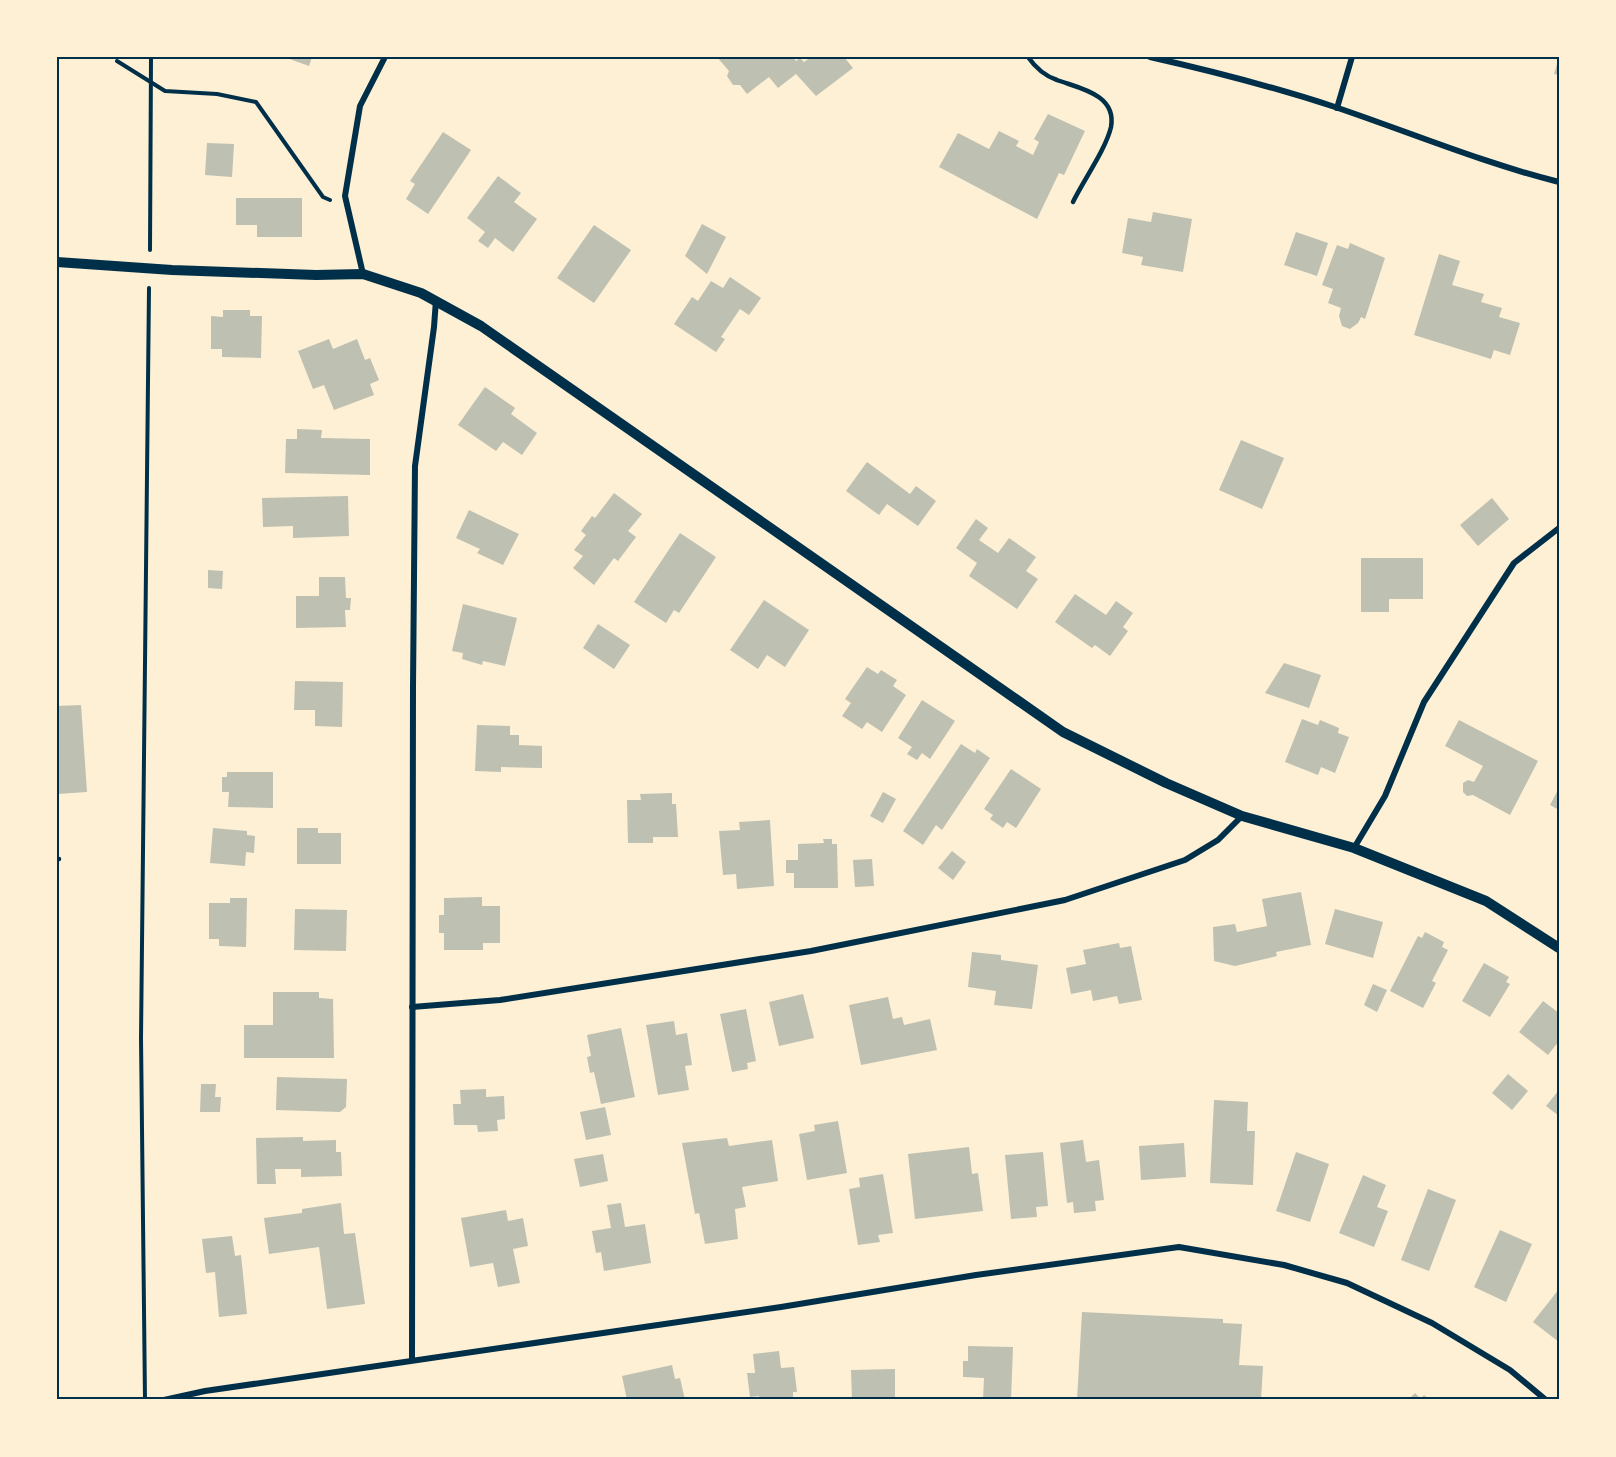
<svg xmlns="http://www.w3.org/2000/svg" width="1616" height="1457" viewBox="0 0 1616 1457" font-family="Quicksand,sans-serif">
<rect width="100%" height="100%" fill="#fdf0d5"/>
<g fill="#bec0b2">
<path d="M 284,57 L 312,57 L 309,66 Z"/>
<path d="M 717,57 L 793,57 L 796,61 L 800,58 L 804,62 L 811,57 L 844,57 L 853,68 L 816,96 L 796,74 L 778,88 L 769,77 L 747,94 L 740,85 L 733,85 L 727,76 L 729,71 Z"/>
<path d="M 1559,57 L 1559,75 L 1554,74 Z"/>
<path d="M 1048,114 L 1085,131 L 1064,175 L 1059,173 L 1037,219 L 939,167 L 958,133 L 989,149 L 999,131 L 1019,141 L 1016,146 L 1033,155 L 1039,142 L 1034,139 Z"/>
<path d="M 443,132 L 471,150 L 428,214 L 406,199 L 415,184 L 410,181 Z"/>
<path d="M 207,143 L 234,144 L 232,177 L 205,175 Z"/>
<path d="M 498,176 L 521,193 L 514,202 L 537,219 L 513,252 L 495,238 L 488,248 L 478,241 L 485,232 L 467,218 Z"/>
<path d="M 236,198 L 302,198 L 302,237 L 257,237 L 257,225 L 236,225 Z"/>
<path d="M 1153,212 L 1192,219 L 1183,272 L 1141,265 L 1143,257 L 1122,253 L 1128,218 L 1151,222 Z"/>
<path d="M 702,224 L 726,237 L 707,274 L 685,256 Z"/>
<path d="M 594,225 L 631,250 L 594,303 L 557,278 Z"/>
<path d="M 1296,232 L 1328,243 L 1317,276 L 1284,265 Z"/>
<path d="M 1350,243 L 1385,258 L 1365,319 L 1361,317 L 1358,323 L 1350,329 L 1342,326 L 1339,316 L 1341,308 L 1328,303 L 1333,289 L 1322,285 L 1337,245 L 1348,249 Z"/>
<path d="M 1439,254 L 1460,261 L 1452,285 L 1484,294 L 1481,302 L 1502,308 L 1499,317 L 1520,323 L 1510,355 L 1494,350 L 1491,359 L 1414,335 Z"/>
<path d="M 730,277 L 761,298 L 749,315 L 740,309 L 721,337 L 725,339 L 716,352 L 674,324 L 692,297 L 698,301 L 711,281 L 723,288 Z"/>
<path d="M 223,310 L 250,310 L 250,316 L 262,316 L 261,358 L 222,357 L 222,349 L 211,349 L 211,316 L 223,317 Z"/>
<path d="M 329,339 L 333,349 L 357,339 L 365,360 L 370,358 L 379,380 L 370,384 L 374,395 L 334,410 L 324,385 L 313,389 L 298,351 Z"/>
<path d="M 485,387 L 515,408 L 511,414 L 537,433 L 522,455 L 503,442 L 496,451 L 458,425 Z"/>
<path d="M 297,429 L 322,430 L 321,438 L 370,439 L 370,475 L 285,473 L 286,439 L 297,439 Z"/>
<path d="M 1241,440 L 1284,458 L 1262,509 L 1219,490 Z"/>
<path d="M 867,462 L 910,494 L 916,486 L 936,501 L 918,526 L 887,504 L 879,515 L 846,491 Z"/>
<path d="M 614,493 L 642,514 L 628,531 L 636,537 L 618,561 L 614,558 L 594,585 L 573,568 L 583,556 L 574,550 L 586,535 L 581,531 L 592,516 L 595,518 Z"/>
<path d="M 348,496 L 349,536 L 293,538 L 293,526 L 263,527 L 262,498 Z"/>
<path d="M 1492,498 L 1509,519 L 1478,546 L 1460,525 Z"/>
<path d="M 469,510 L 519,534 L 503,565 L 477,553 L 480,549 L 456,538 Z"/>
<path d="M 976,519 L 988,528 L 979,540 L 998,553 L 1009,538 L 1036,557 L 1026,571 L 1038,579 L 1017,609 L 969,576 L 977,563 L 956,548 Z"/>
<path d="M 680,533 L 716,557 L 679,613 L 674,610 L 666,623 L 634,602 Z"/>
<path d="M 1361,558 L 1423,558 L 1423,599 L 1389,599 L 1389,612 L 1361,612 Z"/>
<path d="M 208,570 L 223,571 L 222,589 L 208,588 Z"/>
<path d="M 319,577 L 345,577 L 346,598 L 351,598 L 350,610 L 345,610 L 346,627 L 296,628 L 296,596 L 319,596 Z"/>
<path d="M 1075,594 L 1106,615 L 1116,601 L 1133,613 L 1123,627 L 1128,631 L 1110,656 L 1095,645 L 1092,648 L 1055,622 Z"/>
<path d="M 764,600 L 809,630 L 785,667 L 767,655 L 758,669 L 730,650 Z"/>
<path d="M 463,604 L 517,618 L 505,666 L 483,661 L 482,665 L 462,659 L 463,653 L 452,651 Z"/>
<path d="M 598,624 L 630,645 L 614,669 L 583,648 Z"/>
<path d="M 1284,663 L 1321,675 L 1309,708 L 1265,693 Z"/>
<path d="M 867,667 L 878,674 L 881,670 L 897,680 L 893,686 L 906,695 L 882,732 L 867,722 L 862,729 L 842,716 L 851,703 L 845,699 Z"/>
<path d="M 295,681 L 343,682 L 342,727 L 315,726 L 315,710 L 294,710 Z"/>
<path d="M 922,700 L 955,721 L 930,759 L 922,753 L 917,760 L 907,754 L 912,747 L 898,738 Z"/>
<path d="M 81,705 L 87,792 L 57,794 L 57,706 Z"/>
<path d="M 1302,719 L 1318,725 L 1320,720 L 1339,728 L 1338,733 L 1349,737 L 1335,773 L 1321,767 L 1318,775 L 1285,762 Z"/>
<path d="M 1459,720 L 1538,761 L 1510,815 L 1473,795 L 1467,796 L 1463,792 L 1463,783 L 1468,780 L 1474,782 L 1483,766 L 1445,746 Z"/>
<path d="M 477,725 L 510,726 L 510,735 L 519,735 L 519,745 L 542,746 L 542,768 L 501,767 L 501,772 L 475,771 Z"/>
<path d="M 961,744 L 975,753 L 977,749 L 990,758 L 942,830 L 936,825 L 923,845 L 903,831 Z"/>
<path d="M 1011,769 L 1041,789 L 1016,828 L 1007,822 L 1003,828 L 990,819 L 993,815 L 984,809 Z"/>
<path d="M 227,772 L 273,772 L 273,808 L 228,807 L 229,792 L 222,792 L 222,777 L 227,777 Z"/>
<path d="M 1559,788 L 1559,810 L 1550,805 Z"/>
<path d="M 883,792 L 896,799 L 883,823 L 870,816 Z"/>
<path d="M 672,793 L 672,804 L 676,804 L 678,837 L 653,837 L 653,843 L 628,843 L 627,800 L 641,800 L 640,794 Z"/>
<path d="M 770,820 L 774,886 L 737,889 L 736,874 L 723,875 L 719,831 L 740,830 L 739,822 Z"/>
<path d="M 213,828 L 247,831 L 247,835 L 255,836 L 254,853 L 246,852 L 245,866 L 210,863 Z"/>
<path d="M 297,828 L 318,828 L 318,833 L 341,833 L 341,864 L 297,864 Z"/>
<path d="M 823,839 L 832,839 L 832,844 L 837,844 L 838,888 L 794,888 L 794,873 L 786,873 L 786,860 L 798,860 L 798,844 L 824,843 Z"/>
<path d="M 952,851 L 966,862 L 953,880 L 938,868 Z"/>
<path d="M 872,859 L 874,886 L 855,887 L 853,860 Z"/>
<path d="M 1301,892 L 1311,945 L 1276,952 L 1277,956 L 1235,966 L 1214,961 L 1213,927 L 1235,924 L 1237,932 L 1267,926 L 1262,899 Z"/>
<path d="M 482,897 L 482,906 L 500,906 L 500,943 L 483,943 L 483,950 L 444,950 L 444,933 L 439,933 L 439,915 L 444,915 L 444,898 Z"/>
<path d="M 230,898 L 247,898 L 246,947 L 219,946 L 219,939 L 209,939 L 209,903 L 230,903 Z"/>
<path d="M 295,909 L 347,910 L 346,951 L 294,950 Z"/>
<path d="M 1335,909 L 1383,922 L 1373,958 L 1325,944 Z"/>
<path d="M 1425,932 L 1444,942 L 1442,947 L 1448,950 L 1432,981 L 1436,983 L 1423,1008 L 1390,991 L 1418,936 L 1422,938 Z"/>
<path d="M 1119,943 L 1120,948 L 1131,946 L 1142,1000 L 1119,1004 L 1117,996 L 1093,1001 L 1091,990 L 1071,994 L 1066,968 L 1086,964 L 1083,950 Z"/>
<path d="M 972,952 L 1001,955 L 1001,960 L 1038,965 L 1032,1009 L 994,1005 L 996,991 L 968,987 Z"/>
<path d="M 1484,963 L 1509,977 L 1506,982 L 1510,984 L 1490,1017 L 1462,1001 Z"/>
<path d="M 1373,984 L 1387,990 L 1377,1012 L 1364,1005 Z"/>
<path d="M 273,992 L 319,992 L 319,998 L 333,999 L 334,1058 L 244,1058 L 244,1025 L 273,1025 Z"/>
<path d="M 803,994 L 814,1038 L 779,1046 L 769,1002 Z"/>
<path d="M 888,997 L 893,1019 L 902,1017 L 904,1025 L 930,1019 L 937,1050 L 861,1065 L 849,1005 Z"/>
<path d="M 1543,1001 L 1559,1013 L 1559,1041 L 1548,1055 L 1519,1032 Z"/>
<path d="M 746,1009 L 756,1061 L 747,1063 L 748,1069 L 732,1072 L 720,1014 Z"/>
<path d="M 674,1021 L 676,1035 L 687,1033 L 692,1065 L 685,1066 L 689,1090 L 658,1095 L 646,1025 Z"/>
<path d="M 621,1028 L 635,1097 L 601,1104 L 594,1072 L 590,1073 L 587,1057 L 591,1056 L 587,1035 Z"/>
<path d="M 1508,1074 L 1528,1091 L 1512,1110 L 1492,1093 Z"/>
<path d="M 277,1077 L 347,1079 L 346,1107 L 340,1112 L 276,1110 Z"/>
<path d="M 201,1084 L 216,1084 L 215,1097 L 221,1097 L 220,1112 L 200,1112 Z"/>
<path d="M 486,1089 L 486,1097 L 504,1096 L 505,1119 L 497,1120 L 498,1131 L 478,1132 L 477,1125 L 454,1125 L 453,1104 L 461,1104 L 460,1090 Z"/>
<path d="M 1559,1090 L 1559,1116 L 1546,1106 Z"/>
<path d="M 1214,1100 L 1248,1102 L 1247,1131 L 1255,1131 L 1253,1185 L 1210,1183 Z"/>
<path d="M 605,1107 L 611,1135 L 586,1140 L 580,1112 Z"/>
<path d="M 838,1121 L 847,1173 L 807,1180 L 799,1134 L 815,1131 L 814,1125 Z"/>
<path d="M 303,1137 L 303,1141 L 336,1140 L 336,1152 L 341,1152 L 342,1176 L 301,1177 L 301,1169 L 275,1169 L 276,1184 L 257,1184 L 256,1138 Z"/>
<path d="M 727,1138 L 729,1146 L 772,1140 L 778,1181 L 742,1187 L 746,1207 L 735,1209 L 738,1239 L 705,1244 L 699,1213 L 695,1214 L 682,1143 Z"/>
<path d="M 1083,1140 L 1086,1162 L 1099,1160 L 1104,1200 L 1095,1201 L 1096,1211 L 1074,1213 L 1073,1202 L 1067,1203 L 1060,1143 Z"/>
<path d="M 1184,1143 L 1186,1177 L 1141,1180 L 1139,1146 Z"/>
<path d="M 969,1147 L 972,1174 L 978,1173 L 983,1211 L 915,1219 L 908,1154 Z"/>
<path d="M 1043,1152 L 1048,1206 L 1036,1207 L 1037,1217 L 1011,1219 L 1005,1155 Z"/>
<path d="M 1296,1152 L 1329,1164 L 1310,1222 L 1276,1211 Z"/>
<path d="M 603,1154 L 608,1181 L 580,1187 L 574,1159 Z"/>
<path d="M 883,1174 L 893,1233 L 878,1235 L 880,1242 L 858,1245 L 849,1189 L 860,1187 L 859,1178 Z"/>
<path d="M 1363,1175 L 1386,1185 L 1377,1207 L 1388,1211 L 1374,1247 L 1339,1233 Z"/>
<path d="M 1428,1189 L 1456,1200 L 1429,1271 L 1401,1260 Z"/>
<path d="M 341,1203 L 344,1234 L 355,1233 L 365,1304 L 327,1309 L 319,1247 L 269,1254 L 264,1218 L 302,1213 L 302,1209 Z"/>
<path d="M 621,1203 L 625,1227 L 645,1224 L 651,1263 L 604,1271 L 601,1252 L 596,1253 L 592,1231 L 611,1228 L 607,1205 Z"/>
<path d="M 506,1210 L 508,1221 L 523,1218 L 528,1246 L 513,1249 L 520,1283 L 498,1287 L 493,1263 L 470,1267 L 461,1218 Z"/>
<path d="M 1500,1230 L 1532,1244 L 1506,1302 L 1474,1287 Z"/>
<path d="M 232,1236 L 235,1256 L 241,1255 L 247,1314 L 219,1317 L 215,1272 L 206,1273 L 202,1239 Z"/>
<path d="M 1559,1289 L 1559,1342 L 1533,1322 Z"/>
<path d="M 1082,1312 L 1223,1319 L 1223,1323 L 1242,1324 L 1239,1365 L 1263,1366 L 1261,1400 L 1077,1400 Z"/>
<path d="M 968,1346 L 1013,1347 L 1011,1400 L 983,1400 L 984,1378 L 963,1377 L 963,1361 L 968,1361 Z"/>
<path d="M 779,1351 L 781,1368 L 794,1367 L 797,1392 L 793,1392 L 793,1400 L 760,1400 L 759,1396 L 750,1397 L 747,1373 L 755,1373 L 753,1354 Z"/>
<path d="M 672,1365 L 675,1379 L 680,1378 L 685,1400 L 627,1400 L 622,1376 Z"/>
<path d="M 895,1369 L 895,1400 L 852,1400 L 851,1370 Z"/>
<path d="M 1415,1393 L 1421,1399 L 1424,1395 L 1430,1400 L 1408,1400 Z"/>
</g>
<g fill="none" stroke-linecap="round" stroke-linejoin="round">
<g stroke="#003049" stroke-width="4">
<path d="M 117,61 L 165,91 L 217,94 L 256,102 L 323,197 L 330,200"/>
<path d="M 150,250 L 151,57"/>
<path d="M 145,1400 L 141,1038 L 149,288"/>
</g>
<g stroke="#003049" stroke-width="4.5">
<path d="M 1028,57 C 1035,67 1045,76 1057,80 C 1078,88 1117,94 1111,127 C 1106,149 1083,181 1073,202"/>
<path d="M 57,859 L 59,859"/>
</g>
<g stroke="#003049" stroke-width="6">
<path d="M 1150,57 C 1212,71 1274,87 1335,107 C 1409,132 1483,163 1559,182"/>
<path d="M 1337,108 L 1352,57"/>
<path d="M 363,274 L 345,196 L 360,106 L 385,57"/>
<path d="M 1354,848 L 1385,796 L 1424,702 L 1514,563 L 1559,528"/>
<path d="M 412,1007 L 500,1000 L 811,951 L 1065,900 L 1185,860 L 1218,840 L 1242,816"/>
<path d="M 412,1360 L 413,687 L 415,466 L 434,327 L 436,300"/>
<path d="M 164,1400 L 205,1391 L 295,1378 L 781,1307 L 976,1275 L 1179,1247 L 1284,1265 L 1347,1283 L 1432,1323 L 1510,1370 L 1546,1400"/>
</g>
<path stroke="#003049" stroke-width="10" d="M 57,262 L 172,270 L 316,275 L 363,274 L 421,293 L 481,326 L 1063,732 L 1166,783 L 1242,816 L 1354,848 L 1486,901 L 1559,948"/>
</g>
<rect width="1616" height="1457" fill="none" stroke="#fdf0d5" stroke-width="117"/>
<rect x="58" y="58" width="1500" height="1340" fill="none" stroke="#003049" stroke-width="2"/>
</svg>
